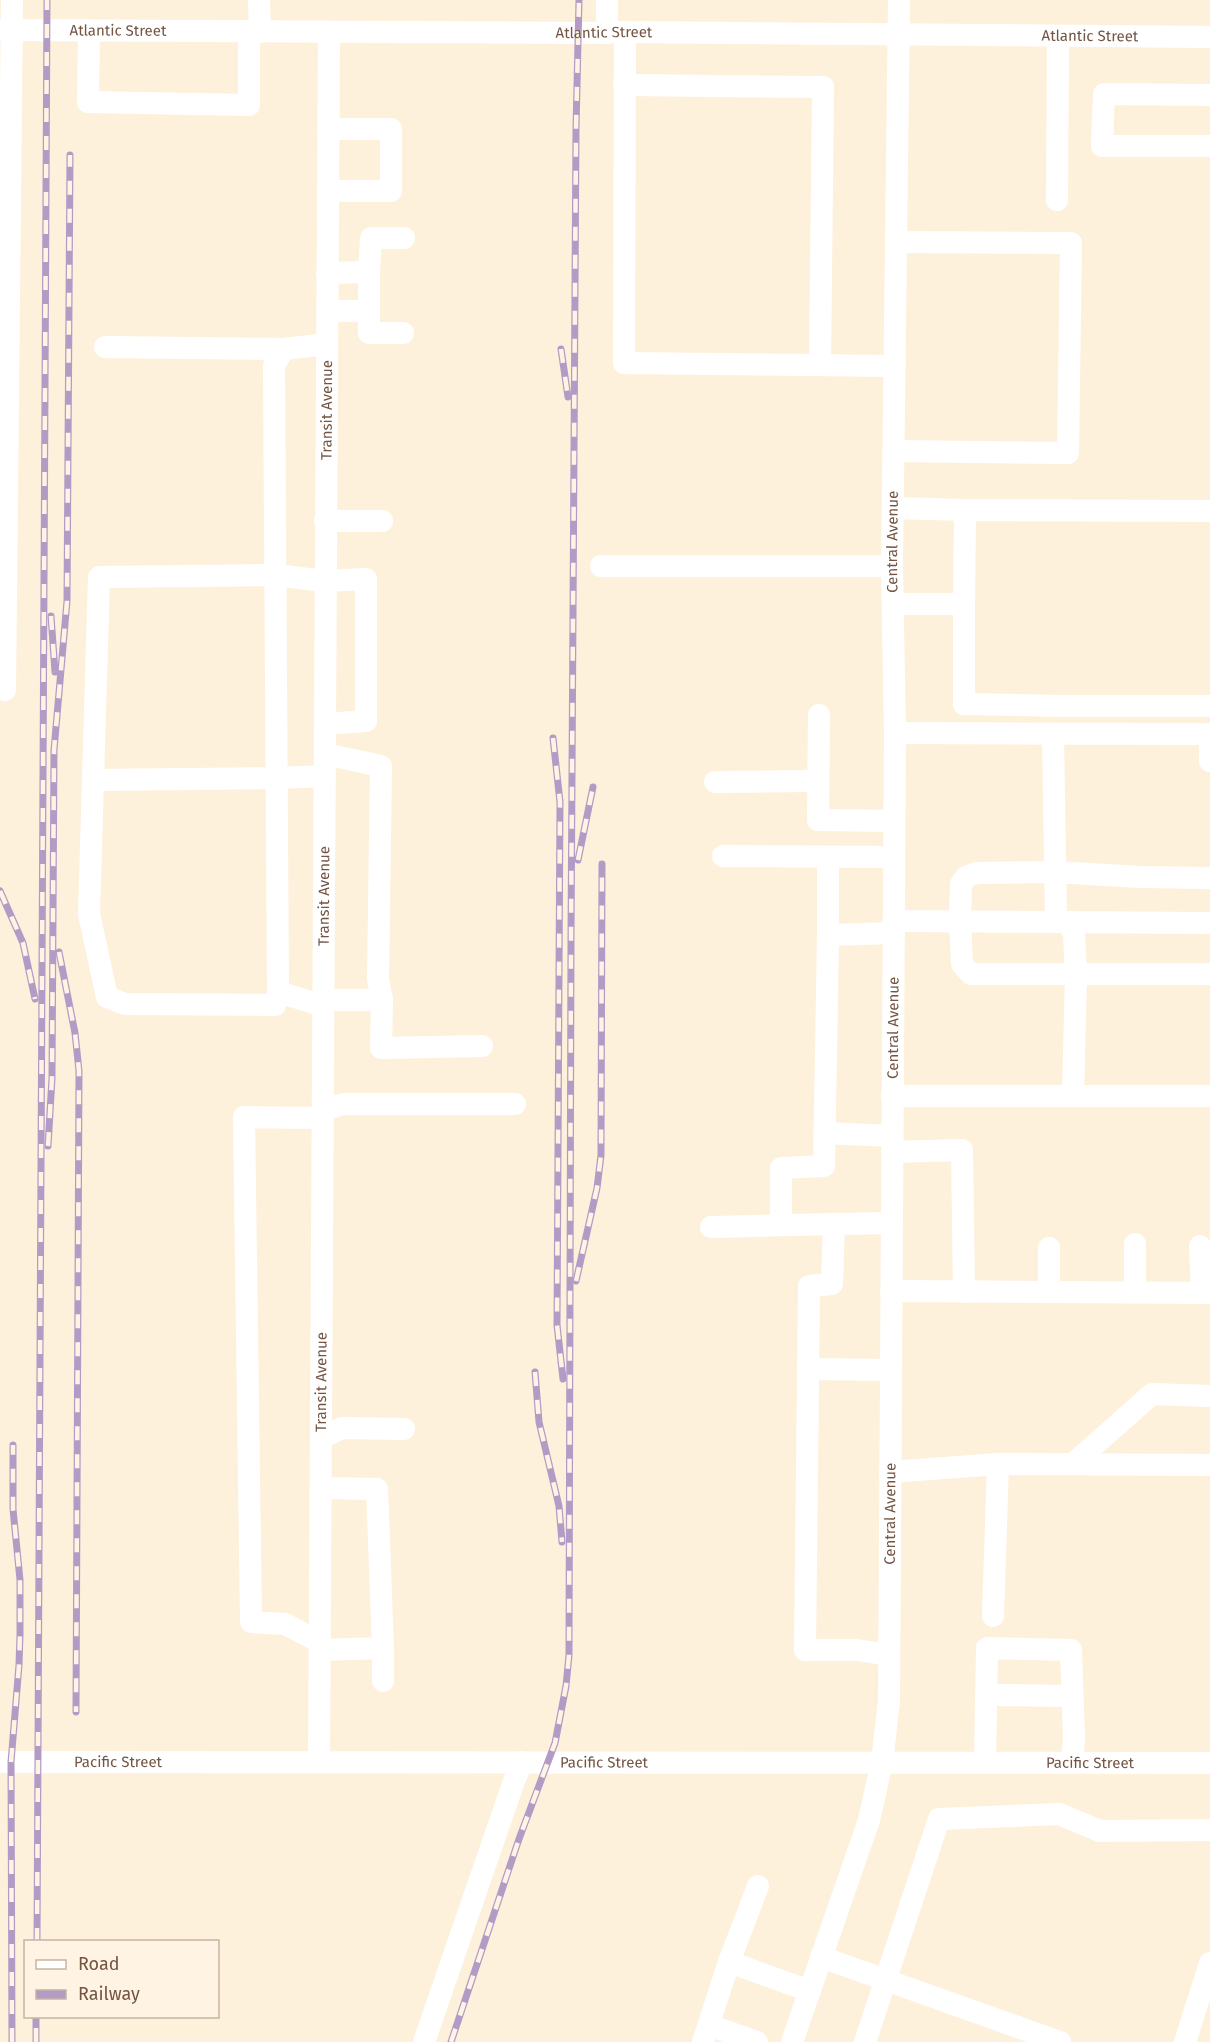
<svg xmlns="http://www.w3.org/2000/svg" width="1210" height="2042" viewBox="0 0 1210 2042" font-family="'Fira Sans',sans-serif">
<rect width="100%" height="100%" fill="#fef1dc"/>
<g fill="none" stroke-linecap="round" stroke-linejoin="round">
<g stroke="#fff" stroke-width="22">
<path d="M 259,0 L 260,32"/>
<path id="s1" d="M 0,30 L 585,33 L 625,32 L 1210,37"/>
<path d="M 89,31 L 88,102 L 249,105 L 249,32"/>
<path d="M 625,32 L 624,363 L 895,366"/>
<path d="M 607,33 L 607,0"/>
<path d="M 624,85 L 823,87 L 820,365"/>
<path d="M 1210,95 L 1104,94 L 1102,146 L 1210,146"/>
<path d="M 328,191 L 391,191 L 391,129 L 328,129"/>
<path d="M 1057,200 L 1058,37"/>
<path d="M 369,272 L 369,333 L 403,333"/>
<path d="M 327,273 L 369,272 L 371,238 L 404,238"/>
<path d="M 327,311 L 369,311"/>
<path d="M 105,347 L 284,349 L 327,344"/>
<path d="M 284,349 L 274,365 L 278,992 L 324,1006"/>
<path d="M 894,451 L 1068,453 L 1071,243 L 896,242"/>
<path d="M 893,508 L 965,510"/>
<path d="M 325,521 L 382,521"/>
<path d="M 601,566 L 892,566"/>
<path d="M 893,604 L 964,604 L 964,704 L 1061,706 L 1210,706"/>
<path d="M 964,604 L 965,510 L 1210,511"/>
<path d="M 5,690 L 12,0"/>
<path d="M 819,715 L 818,820 L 894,821"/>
<path d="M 895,733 L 1210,734"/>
<path d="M 1053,734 L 1056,921"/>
<path d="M 1210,734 L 1210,761"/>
<path d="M 325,754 L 381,766 L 378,979 L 382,1000 L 381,1048 L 482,1046"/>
<path d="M 93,780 L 276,778 L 325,776"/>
<path d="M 715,782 L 818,781"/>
<path d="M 723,856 L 894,857"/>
<path d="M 828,857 L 828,935"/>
<path d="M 1210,878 L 1140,877 L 1055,872 L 976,873 L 966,877 L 961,884 L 960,921 L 962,964 L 971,974 L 1210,974"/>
<path d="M 894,921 L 1210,923"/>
<path d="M 1069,922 L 1074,935 L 1076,974 L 1073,1096"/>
<path d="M 278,992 L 275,1005 L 125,1004 L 107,997 L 89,914 L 99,577 L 275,575 L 325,581 L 366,579 L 366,721 L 325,724"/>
<path d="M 324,1000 L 382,1000"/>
<path d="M 892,1096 L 1210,1096"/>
<path d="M 323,1110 L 344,1104 L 515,1104"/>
<path d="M 825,1133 L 892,1136"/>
<path d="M 892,1152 L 962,1150 L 964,1292"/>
<path d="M 781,1225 L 781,1168 L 824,1166 L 828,935 L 894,933"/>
<path d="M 711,1227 L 834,1224"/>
<path d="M 1135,1244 L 1135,1292"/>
<path d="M 1200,1246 L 1202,1293"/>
<path d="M 891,1291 L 1210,1293"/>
<path d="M 1049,1292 L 1049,1248"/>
<path d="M 808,1369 L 891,1370"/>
<path d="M 321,1438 L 342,1428 L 404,1429"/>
<path d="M 998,1464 L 1210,1465"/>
<path d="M 1073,1464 L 1152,1394 L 1210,1396"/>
<path d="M 890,1472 L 998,1464 L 993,1616"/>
<path d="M 321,1488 L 377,1489 L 383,1648"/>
<path d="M 320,1642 L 285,1624 L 251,1622 L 244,1117 L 323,1118"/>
<path d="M 320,1650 L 383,1648 L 383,1681"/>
<path d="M 889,1655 L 857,1650 L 805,1650 L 809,1286 L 832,1284 L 834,1224 L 892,1223"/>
<path d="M 987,1695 L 1071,1696"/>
<path id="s2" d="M 0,1762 L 1210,1763"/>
<path id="s3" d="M 319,1762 L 329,32"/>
<path d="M 985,1762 L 987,1648 L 1071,1650 L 1074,1739 L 1072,1762"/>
<path d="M 758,1886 L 729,1962 L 810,1991"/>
<path d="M 821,1957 L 1060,2042"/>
<path d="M 709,2025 L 757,2042"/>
<path d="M 424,2042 L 514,1781 L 522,1762"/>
<path d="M 703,2042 L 729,1962"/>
<path id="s4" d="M 792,2042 L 869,1820 L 882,1762 L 889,1701 L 895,733 L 892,566 L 899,0"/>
<path d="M 865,2042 L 939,1819 L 1059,1814 L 1100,1831 L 1210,1830"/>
<path d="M 1185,2042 L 1210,1963"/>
</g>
<defs>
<g id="rail">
<path d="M 561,349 L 568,397"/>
<path d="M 51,616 L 55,672"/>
<path d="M 553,738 L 560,802 L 557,1325 L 563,1379"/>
<path d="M 578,860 L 593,787"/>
<path d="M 0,891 L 23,943 L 35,999"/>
<path d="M 59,952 L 75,1033 L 79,1071 L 76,1712"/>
<path d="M 48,1146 L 52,1078 L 54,750 L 67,601 L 70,155"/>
<path d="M 576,1281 L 597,1188 L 601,1155 L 602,864"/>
<path d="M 535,1372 L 539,1422 L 559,1506 L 562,1542"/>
<path d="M 37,1942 L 47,0"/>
<path d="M 12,2042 L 11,1762 L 19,1665 L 20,1634 L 20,1580 L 13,1509 L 13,1445"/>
<path d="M 36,2042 L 36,2016"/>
<path d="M 451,2042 L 519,1839 L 555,1743 L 566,1686 L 569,1655 L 571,938 L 576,128 L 579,0"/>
</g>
</defs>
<use href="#rail" stroke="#b29cc6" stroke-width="7"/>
<use href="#rail" stroke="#fff4e4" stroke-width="4.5" stroke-dasharray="14" stroke-linecap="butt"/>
</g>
<g text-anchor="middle" stroke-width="5" stroke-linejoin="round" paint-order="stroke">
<g font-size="15" fill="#745544" stroke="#fff4e4">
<text dy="5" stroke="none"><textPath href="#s1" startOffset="118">Atlantic Street</textPath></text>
<text dy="5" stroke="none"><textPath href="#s1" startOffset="604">Atlantic Street</textPath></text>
<text dy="5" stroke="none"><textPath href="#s1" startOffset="1090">Atlantic Street</textPath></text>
<text dy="5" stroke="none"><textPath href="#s3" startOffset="1352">Transit Avenue</textPath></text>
<text dy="5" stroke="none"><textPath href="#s4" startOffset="1515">Central Avenue</textPath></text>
<text dy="5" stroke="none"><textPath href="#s3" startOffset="866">Transit Avenue</textPath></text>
<text dy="5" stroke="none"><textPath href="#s4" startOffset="1029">Central Avenue</textPath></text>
<text dy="5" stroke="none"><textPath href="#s3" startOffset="380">Transit Avenue</textPath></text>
<text dy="5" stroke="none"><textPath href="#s4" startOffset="543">Central Avenue</textPath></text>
<text dy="5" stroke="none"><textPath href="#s2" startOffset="118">Pacific Street</textPath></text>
<text dy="5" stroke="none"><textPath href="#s2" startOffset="604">Pacific Street</textPath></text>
<text dy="5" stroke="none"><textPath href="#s2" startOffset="1090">Pacific Street</textPath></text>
</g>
</g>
<rect x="24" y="1940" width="195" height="78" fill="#fff4e4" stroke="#c7b4a4" stroke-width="1.5"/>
<rect x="36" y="1960" width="30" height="9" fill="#ffffff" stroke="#c7b4a4" stroke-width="1.5"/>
<text x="78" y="1970" font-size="18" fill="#745544">Road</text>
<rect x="36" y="1990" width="30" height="9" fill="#b29cc6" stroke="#c7b4a4" stroke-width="1.5"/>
<text x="78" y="2000" font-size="18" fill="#745544">Railway</text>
</svg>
